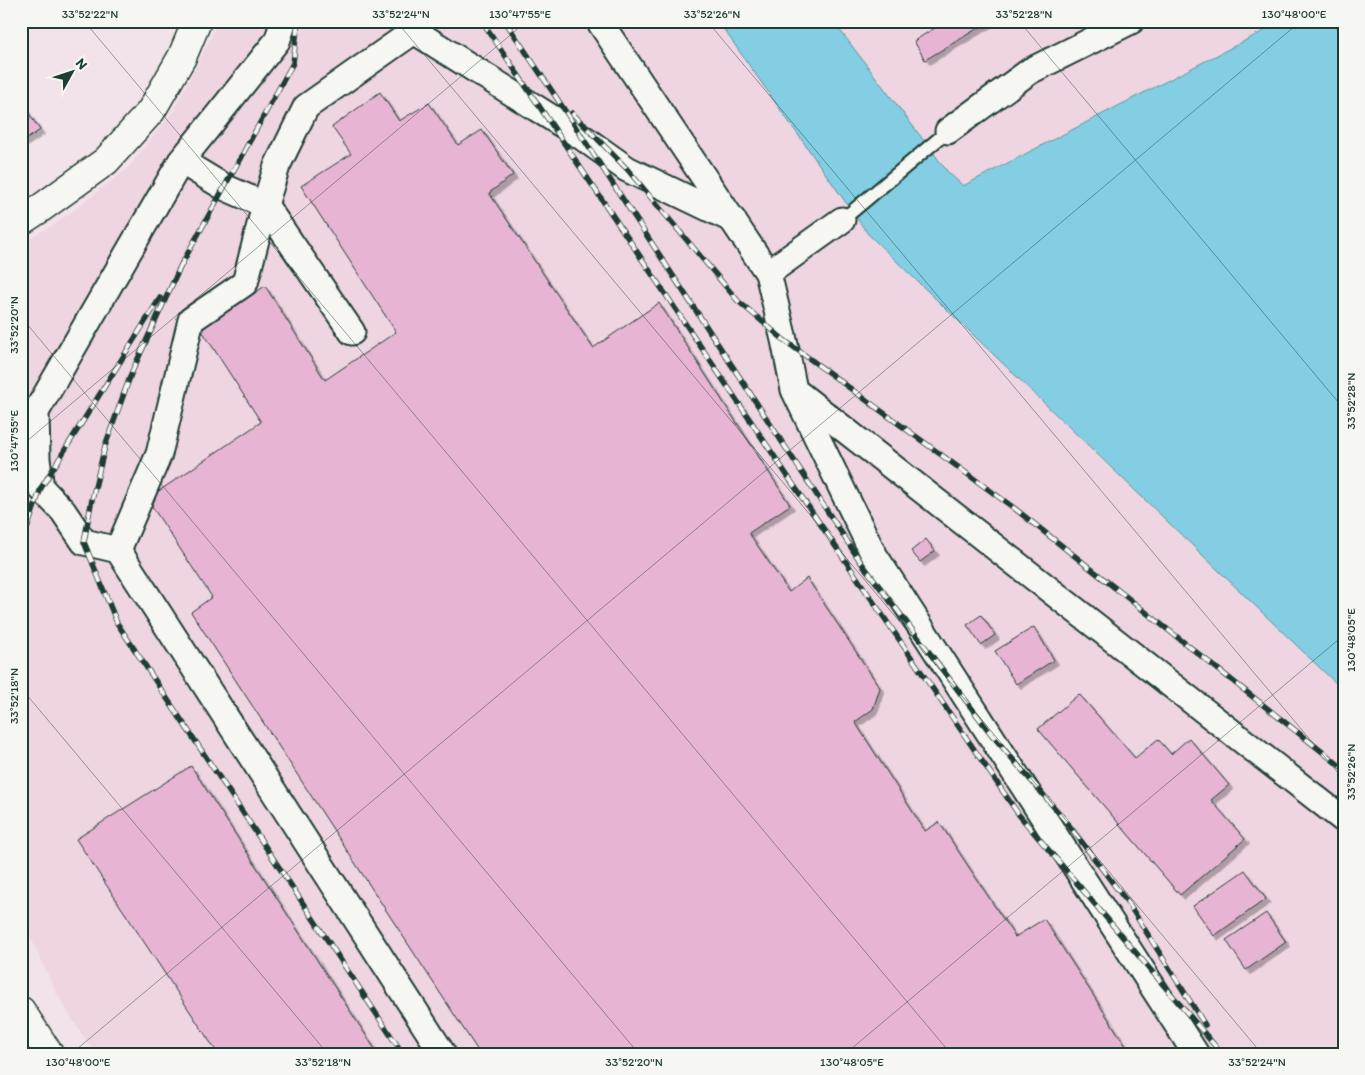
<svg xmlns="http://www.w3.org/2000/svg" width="1365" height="1075" viewBox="0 0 1365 1075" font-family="Itim,sans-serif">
<defs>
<filter id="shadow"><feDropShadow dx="4.5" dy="4.5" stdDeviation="0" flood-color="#0004"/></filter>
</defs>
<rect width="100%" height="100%" fill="#f2e2e9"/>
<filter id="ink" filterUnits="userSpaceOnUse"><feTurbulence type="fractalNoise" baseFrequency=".02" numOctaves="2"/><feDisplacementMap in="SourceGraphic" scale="10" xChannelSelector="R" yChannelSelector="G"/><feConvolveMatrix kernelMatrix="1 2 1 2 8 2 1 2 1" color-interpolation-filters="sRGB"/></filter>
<g filter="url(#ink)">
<path fill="#efd4e2" d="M 217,21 L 1283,21 L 963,186 L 947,171 L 868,235 L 1344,691 L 1344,1054 L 95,1054 L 58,996 L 21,917 L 21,244 L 58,222 L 127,169 L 173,112 L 210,39 Z"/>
<path fill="#83cee2" stroke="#5b949c" d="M 718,21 L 833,21 L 947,171 L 963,186 L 1283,21 L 1344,21 L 1344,691 L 868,234 Z"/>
<g fill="#e7b5d3" stroke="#1f3d34" filter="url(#shadow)">
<path d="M 946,21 L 990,21 L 925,60 L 914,41 Z"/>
<path d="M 380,92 L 399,121 L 429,103 L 458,145 L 482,130 L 513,175 L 489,193 L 593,348 L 659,303 L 790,505 L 749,533 L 789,592 L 807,578 L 880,688 L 873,709 L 855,722 L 925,831 L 939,822 L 1015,937 L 1044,919 L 1131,1054 L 480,1054 L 191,612 L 212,597 L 147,499 L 261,422 L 201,329 L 265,286 L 325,380 L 396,332 L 301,186 L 351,154 L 332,127 Z"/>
<path d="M 21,102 L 40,130 L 21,143 Z"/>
<path d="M 926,539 L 935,551 L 920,562 L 911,551 Z"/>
<path d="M 981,615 L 995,635 L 981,645 L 967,625 Z"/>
<path d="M 1034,627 L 1054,660 L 1016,684 L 995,651 Z"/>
<path d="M 1079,694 L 1135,758 L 1158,739 L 1171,754 L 1189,738 L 1229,785 L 1211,800 L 1245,839 L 1180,895 L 1038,729 Z"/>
<path d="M 191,766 L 378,1054 L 218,1054 L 76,839 Z"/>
<path d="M 1245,870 L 1266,899 L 1214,936 L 1193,906 Z"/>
<path d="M 1266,913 L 1286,942 L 1246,970 L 1226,940 Z"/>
</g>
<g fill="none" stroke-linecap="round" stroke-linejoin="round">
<defs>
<path id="service" d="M 842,220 L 948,131"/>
<g id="minor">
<path d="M 284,21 L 277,41 L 181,161 L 36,412 L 37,459 L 41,488 L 63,511 L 84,542 L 118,550 L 443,1054"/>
<path d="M 599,21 L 768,273 L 784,340 L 794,390 L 1344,820"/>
<path d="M 948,131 L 1030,71 L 1131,21"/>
<path d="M 768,273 L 842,220"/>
<path d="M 352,332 L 265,205 L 277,166 L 306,107 L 414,31 L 582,137 L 627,169 L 733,220"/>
<path d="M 796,394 L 873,553 L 1196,1054"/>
<path d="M 118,550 L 159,454 L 191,320 L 245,283 L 265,205 L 224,187 L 181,161"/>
</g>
<g id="tertiary">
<path d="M 21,221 L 41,208 L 106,161 L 151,111 L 182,57 L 197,21"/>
<path d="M 21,1011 L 49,1054"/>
</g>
</defs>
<use href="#service" stroke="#1f3d34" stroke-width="16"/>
<use href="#minor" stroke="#1f3d34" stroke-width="29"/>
<use href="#tertiary" stroke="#1f3d34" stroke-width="31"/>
<use href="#service" stroke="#f6f6f2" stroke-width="12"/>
<use href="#minor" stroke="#f6f6f2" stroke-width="25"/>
<use href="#tertiary" stroke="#f6f6f2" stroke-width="28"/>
<defs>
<g id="rail">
<path d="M 482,21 L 795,487 L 1019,815 L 1222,1054"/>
<path d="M 505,21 L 556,97 L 860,561 L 992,735 L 1065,820 L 1128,903 L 1205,1025"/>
<path d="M 572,113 L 627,169 L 738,301 L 784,340 L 1014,508 L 1344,769"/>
<path d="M 182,263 L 131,374 L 105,446 L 91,504 L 84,542 L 117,623 L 403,1054"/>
<path d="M 179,269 L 293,63 L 298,21"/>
<path d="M 21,546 L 41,488 L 160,298"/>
</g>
</defs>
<use href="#rail" stroke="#1f3d34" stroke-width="5.5"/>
<use href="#rail" stroke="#f6f6f2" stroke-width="4" stroke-dasharray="11" stroke-linecap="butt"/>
</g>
</g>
<path fill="none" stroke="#1f3d34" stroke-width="1" stroke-opacity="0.45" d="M 84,21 L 951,1054M 396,21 L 1262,1054M 707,21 L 1344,780M 1019,21 L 1344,409M 1330,21 L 1344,38M 21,317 L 639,1054M 21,446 L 527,21M 21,688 L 328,1054M 71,1054 L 1301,21M 845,1054 L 1344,635"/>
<rect width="1365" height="1075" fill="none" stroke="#f6f6f2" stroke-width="55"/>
<g transform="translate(72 72) rotate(50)" stroke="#f6f6f2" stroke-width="4" paint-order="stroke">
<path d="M0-4L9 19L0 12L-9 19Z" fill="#1f3d34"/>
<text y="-8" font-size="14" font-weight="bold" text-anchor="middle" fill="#1f3d34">N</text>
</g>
<rect x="28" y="28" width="1310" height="1020" fill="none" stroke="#1f3d34" stroke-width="2"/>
<g font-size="12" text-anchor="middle" fill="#1f3d34">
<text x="90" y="18">33°52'22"N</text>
<text x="401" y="18">33°52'24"N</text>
<text x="520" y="18">130°47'55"E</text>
<text x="712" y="18">33°52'26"N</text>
<text x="1024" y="18">33°52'28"N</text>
<text x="1294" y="18">130°48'00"E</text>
<text transform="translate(14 325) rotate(-90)" y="4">33°52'20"N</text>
<text transform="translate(1351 401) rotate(-90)" y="4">33°52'28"N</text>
<text transform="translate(14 441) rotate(-90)" y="4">130°47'55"E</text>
<text transform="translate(1351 640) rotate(-90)" y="4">130°48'05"E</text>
<text transform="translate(14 696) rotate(-90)" y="4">33°52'18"N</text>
<text transform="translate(1351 772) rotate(-90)" y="4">33°52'26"N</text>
<text x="78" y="1066">130°48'00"E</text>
<text x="323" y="1066">33°52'18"N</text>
<text x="634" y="1066">33°52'20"N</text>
<text x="852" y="1066">130°48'05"E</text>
<text x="1257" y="1066">33°52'24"N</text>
</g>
</svg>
